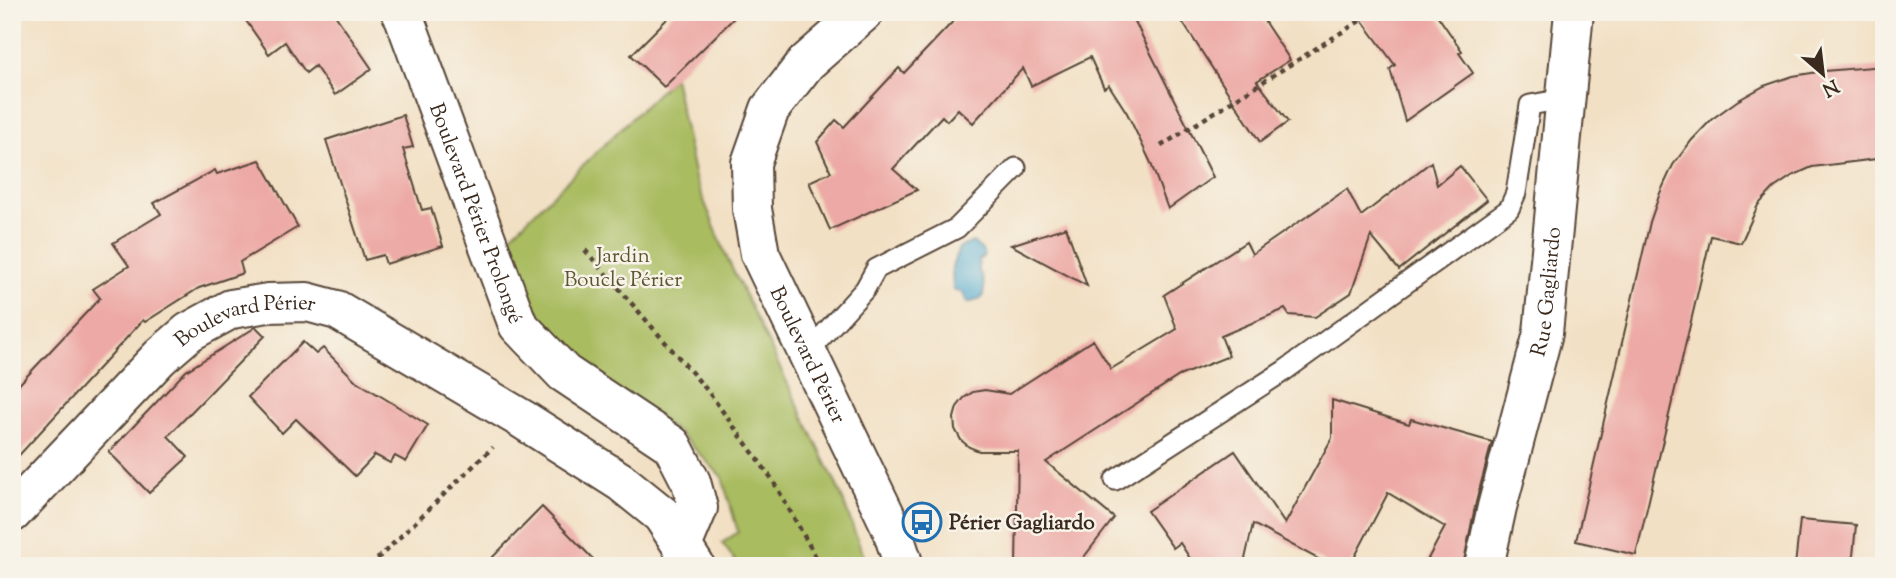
<svg xmlns="http://www.w3.org/2000/svg" width="1896" height="578" viewBox="0 0 1896 578" font-family="'Sorts Mill Goudy',serif">
<rect width="100%" height="100%" fill="#f7f3e8"/>
<filter id="ink" filterUnits="userSpaceOnUse"><feTurbulence type="fractalNoise" baseFrequency=".0143" numOctaves="2"/><feDisplacementMap in="SourceGraphic" scale="14" xChannelSelector="R" yChannelSelector="G"/><feConvolveMatrix kernelMatrix="1 2 1 2 8 2 1 2 1" color-interpolation-filters="sRGB"/></filter>
<filter id="wash" filterUnits="userSpaceOnUse"><feTurbulence type="fractalNoise" baseFrequency=".00686" numOctaves="4" result="noise"/><feDisplacementMap in="SourceGraphic" scale="28" xChannelSelector="R" yChannelSelector="G"/><feGaussianBlur stdDeviation="1.57" result="paint"/><feColorMatrix in="noise" values="0 0 0 0 0 0 0 0 0 0 0 0 0 0 0 0 0 1.4 0 .05"/><feComposite in="paint" operator="in"/></filter>
<g filter="url(#wash)">
<rect width="100%" height="100%" fill="#f2e0c4"/>
<path fill="#a9bc60" stroke="#72733f" stroke-width="2" d="M 674,77 L 695,178 L 728,260 L 840,492 L 867,566 L 739,566 L 722,543 L 738,532 L 722,477 L 679,433 L 600,382 L 532,318 L 502,244 Z"/>
<path fill="#52aacf" stroke="#466a76" stroke-width="2" d="M 973,242 L 982,250 L 984,256 L 979,260 L 978,269 C 983,278 987,289 981,299 L 967,303 L 963,293 L 953,290 L 952,267 L 959,248 Z"/>
<g id="blocks">
<g fill="#eda9a5">
<path d="M 240,12 L 333,12 L 372,69 L 335,95 L 315,66 L 306,73 L 285,42 L 269,54 Z"/>
<path d="M 674,12 L 740,12 L 664,87 L 631,55 Z"/>
<path d="M 962,12 L 1130,12 L 1213,177 L 1168,209 L 1150,161 L 1127,113 L 1109,85 L 1104,88 L 1090,57 L 1031,86 L 1023,68 L 973,123 L 958,109 L 947,121 L 942,116 L 893,169 L 917,190 L 830,230 L 809,182 L 831,172 L 817,142 L 836,120 L 844,127 L 899,68 L 904,73 Z"/>
<path d="M 1176,12 L 1258,12 L 1290,60 L 1257,81 L 1288,122 L 1260,142 Z"/>
<path d="M 1356,12 L 1435,12 L 1462,51 L 1459,53 L 1473,73 L 1405,121 L 1390,69 L 1395,65 Z"/>
<path d="M 1884,66 L 1884,158 L 1812,167 L 1792,176 L 1774,188 L 1758,205 L 1741,243 L 1711,236 L 1636,555 L 1576,541 L 1650,222 L 1660,193 L 1673,165 L 1692,140 L 1712,119 L 1737,101 L 1764,86 L 1793,76 L 1824,71 Z"/>
<path d="M 403,115 L 413,147 L 403,149 L 422,210 L 431,208 L 443,246 L 386,264 L 383,255 L 365,260 L 326,140 Z"/>
<path d="M 260,160 L 298,227 L 240,262 L 243,273 L 199,288 L 145,322 L 143,320 L 12,463 L 12,392 L 100,298 L 93,289 L 129,266 L 113,243 L 161,214 L 154,203 L 215,170 L 217,174 Z"/>
<path d="M 1431,162 L 1437,185 L 1460,166 L 1487,200 L 1399,270 L 1371,236 L 1351,293 L 1315,317 L 1289,315 L 1285,309 L 1221,336 L 1229,356 L 1179,376 L 1046,462 L 1114,518 L 1077,566 L 1016,566 L 1018,451 L 979,451 L 969,447 L 961,440 L 955,429 L 954,418 L 957,407 L 964,398 L 973,392 L 985,390 L 1009,394 L 1093,340 L 1111,369 L 1177,329 L 1164,295 L 1246,242 L 1252,254 L 1347,189 L 1361,216 Z"/>
<path d="M 1066,227 L 1087,286 L 1011,245 Z"/>
<path d="M 256,327 L 265,336 L 168,436 L 188,457 L 149,493 L 109,452 L 186,371 Z"/>
<path d="M 303,342 L 316,354 L 323,348 L 356,381 L 428,425 L 406,462 L 395,456 L 390,463 L 375,455 L 355,476 L 296,419 L 282,433 L 248,397 Z"/>
<path d="M 1332,400 L 1409,424 L 1411,419 L 1492,442 L 1476,502 L 1463,566 L 1424,566 L 1445,527 L 1388,493 L 1350,566 L 1331,566 L 1253,524 L 1245,559 L 1235,566 L 1195,566 L 1180,543 L 1173,548 L 1147,511 L 1235,451 L 1285,524 L 1332,438 Z"/>
<path d="M 542,507 L 600,566 L 484,566 Z"/>
<path d="M 1800,520 L 1856,525 L 1852,566 L 1795,566 Z"/>
</g>
</g>
</g>
<g filter="url(#ink)">
<use href="#blocks" fill-opacity="0" stroke="#564537" stroke-width="2"/>
<g fill="none" stroke-linecap="round" stroke-linejoin="round">
<defs>
<g id="service">
<path d="M 807,353 L 865,289 L 876,269 L 957,228 L 1016,168"/>
<path d="M 1115,480 L 1284,371 L 1509,209 L 1516,193 L 1530,105 L 1564,99"/>
</g>
<g id="minor">
<path id="s1" d="M 401,12 L 404,17 L 518,325 L 564,373 L 672,445 L 691,482 L 698,508 L 682,546"/>
<path id="s2" d="M 1484,566 L 1497,507 L 1543,333 L 1574,12"/>
</g>
<g id="tertiary">
<path id="s3" d="M 864,12 L 806,63 L 770,109 L 751,163 L 752,209 L 760,254 L 891,527 L 904,566"/>
<path id="s4" d="M 12,513 L 160,357 L 189,332 L 231,309 L 268,303 L 307,302 L 337,310 L 522,419 L 621,482 L 662,515 L 695,566"/>
</g>
</defs>
<use href="#service" stroke="#564537" stroke-width="23"/>
<use href="#minor" stroke="#564537" stroke-width="42"/>
<use href="#tertiary" stroke="#564537" stroke-width="42"/>
<g stroke="#564537" stroke-width="4.5" stroke-dasharray="5 5" stroke-linecap="butt">
<path d="M 1161,146 L 1374,12"/>
<path d="M 585,250 L 707,390 L 772,479 L 821,566"/>
<path d="M 370,566 L 493,447"/>
</g>
<use href="#service" stroke="#fff" stroke-width="19"/>
<use href="#minor" stroke="#fff" stroke-width="38"/>
<use href="#tertiary" stroke="#fff" stroke-width="38"/>
</g>
</g>
<defs>
<symbol id="bus-ring" viewBox="-11 -11 22 22"><circle r="9.5" fill="#f7f3e8" stroke="#1f6fb2" stroke-width="1.5"/><path d="M-5-6H5V4H4V6H2V4H-2V6H-4V4H-5ZM-3.5-4V0h7V-4ZM-3.5 1.2v1.5H-2V1.2ZM2 1.2v1.5H3.5V1.2Z" fill="#1f6fb2"/></symbol>
</defs>
<g fill-rule="evenodd">
<use href="#bus-ring" x="900" y="500" width="44" height="44"/>
</g>
<g text-anchor="middle" stroke-width="5" stroke-linejoin="round" paint-order="stroke">
<g font-size="21" fill="#3b2a1e" stroke="#f7f3e8">
<text dy="7" stroke="none"><textPath href="#s1" startOffset="215">Boulevard Périer Prolongé</textPath></text>
<text dy="7" stroke="none"><textPath href="#s2" startOffset="282">Rue Gagliardo</textPath></text>
<text dy="7" stroke="none"><textPath href="#s4" startOffset="312">Boulevard Périer</textPath></text>
<text dy="7" stroke="none"><textPath href="#s3" startOffset="396">Boulevard Périer</textPath></text>
</g>
<g font-size="21" fill="#5c5632" stroke="#f7f3e8">
<text x="623" y="262">Jardin<tspan x="623" dy="24">Boucle Périer</tspan></text>
</g>
<g font-size="21" font-weight="bold" fill="#3b2a1e" stroke="#f7f3e8" text-anchor="start">
<text x="949" y="529">Périer Gagliardo</text>
</g>
</g>
<rect width="1896" height="578" fill="none" stroke="#f7f3e8" stroke-width="42"/>
<g transform="translate(1823 74) rotate(152)" stroke="#f7f3e8" stroke-width="5" paint-order="stroke">
<path d="M0-5L12 26L0 18L-12 26Z" fill="#3b2a1e"/>
<text y="-10" font-size="19" font-weight="bold" text-anchor="middle" fill="#3b2a1e">N</text>
</g>
</svg>
